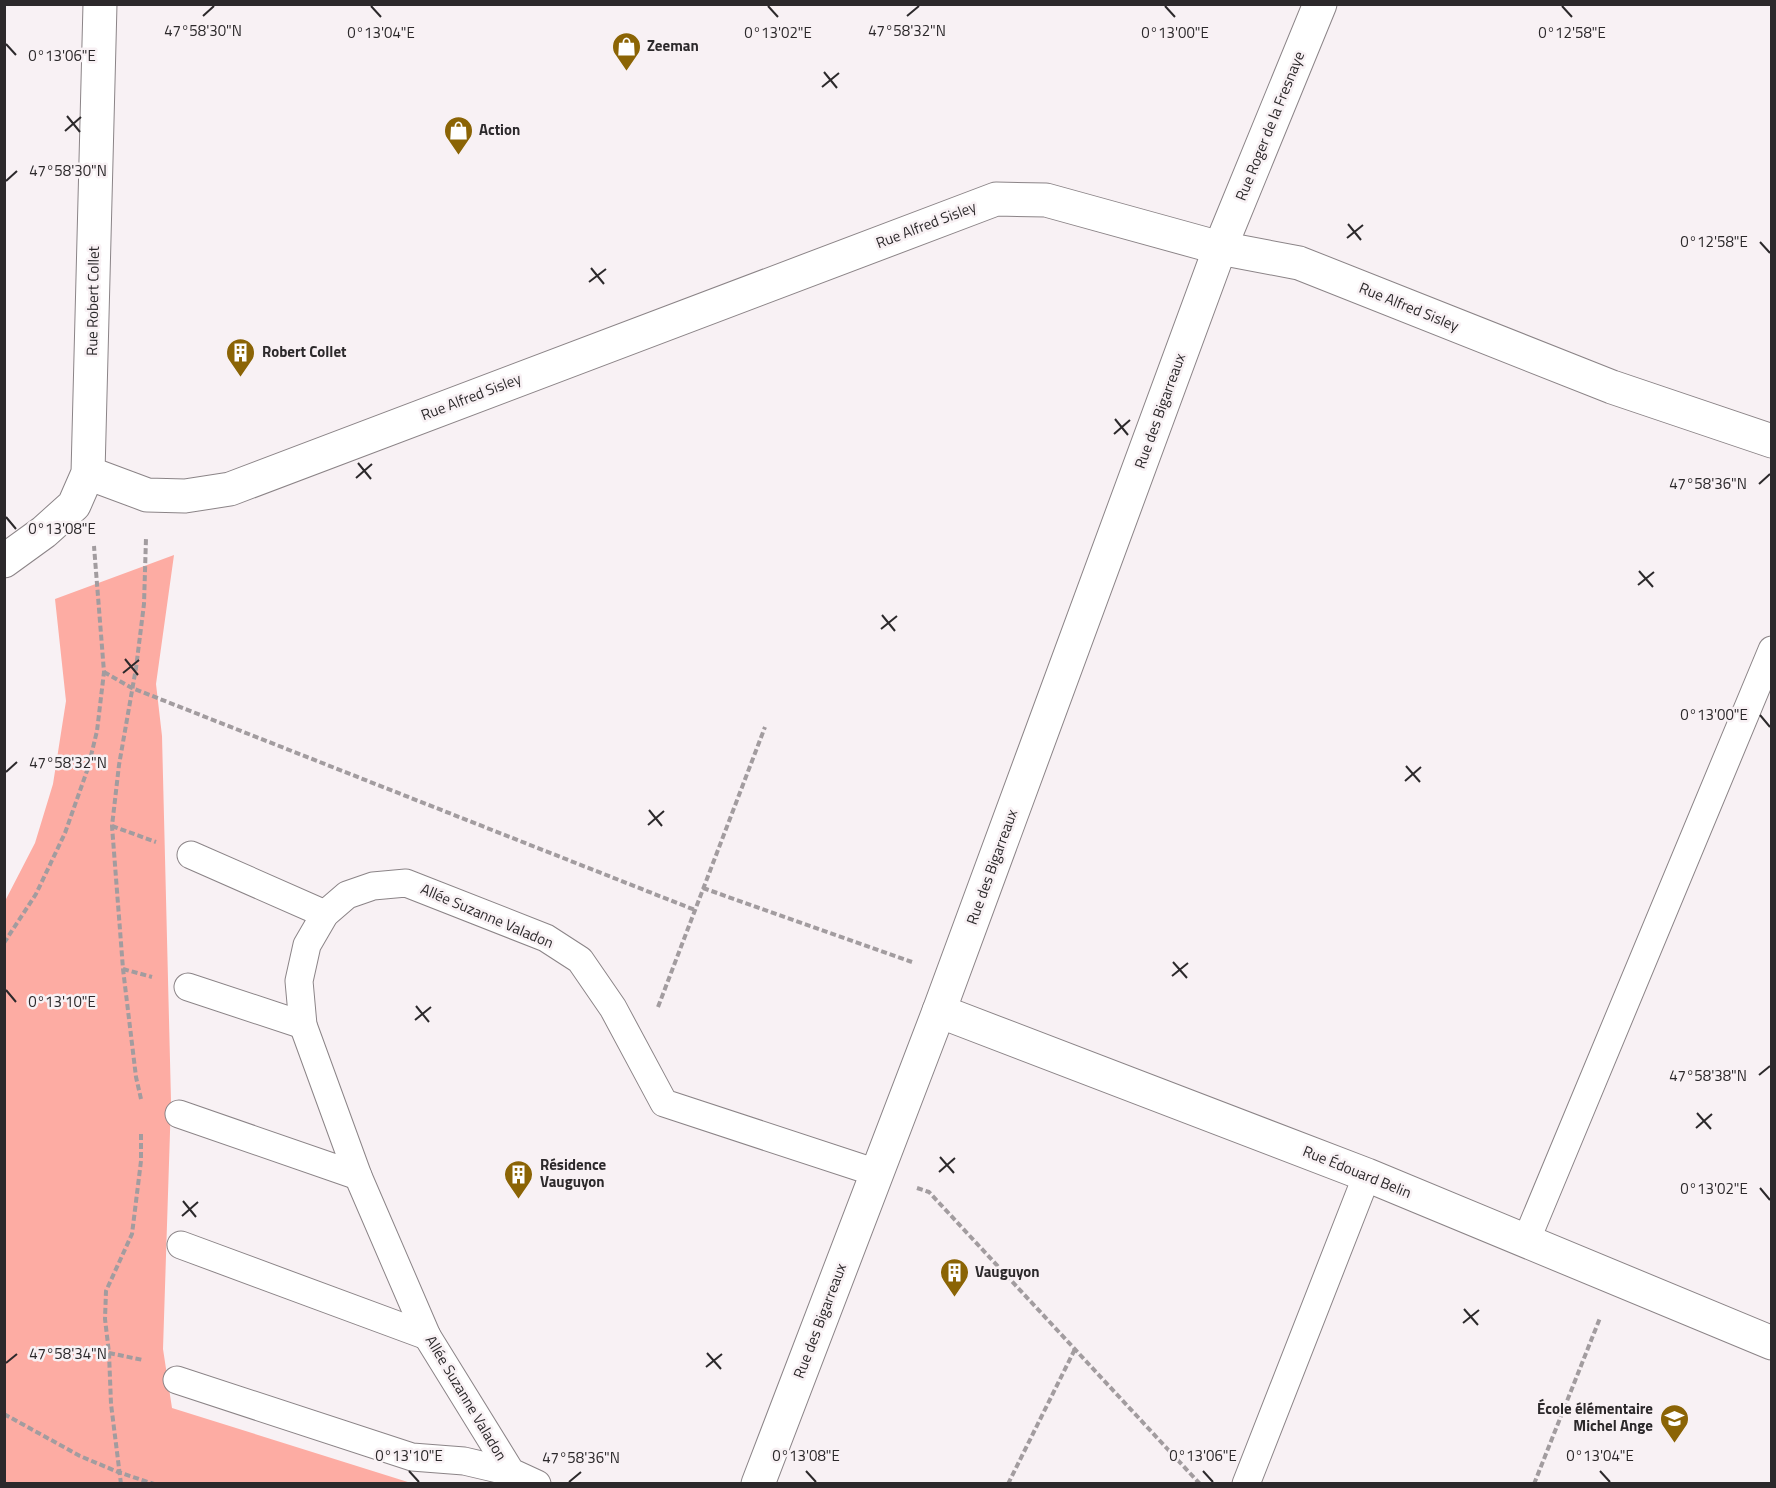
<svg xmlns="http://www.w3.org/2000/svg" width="1776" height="1488" viewBox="0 0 1776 1488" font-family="'Titillium Web',sans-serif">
<rect width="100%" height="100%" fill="#f8f1f4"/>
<path fill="#fdaca3" d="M 174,555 L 156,684 L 162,736 L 171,1101 L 163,1349 L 172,1408 L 411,1483 L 5,1483 L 4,903 L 35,843 L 53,784 L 66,701 L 55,599 Z"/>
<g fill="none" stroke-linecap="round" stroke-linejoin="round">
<defs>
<g id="service">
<path d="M 191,855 L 325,914"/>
<path d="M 188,987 L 303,1025"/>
<path d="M 179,1114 L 358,1176"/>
<path d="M 1526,1241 L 1772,650"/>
<path d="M 181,1245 L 427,1336"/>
<path d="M 177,1380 L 412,1457 L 464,1461 L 511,1472"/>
<path d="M 537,1484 L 511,1472 L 427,1336 L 358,1176 L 303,1025 L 299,981 L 307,945 L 325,914 L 347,895 L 373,886 L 406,883 L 546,938 L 580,960 L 613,1008 L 664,1103 L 877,1173"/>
<path d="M 1246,1484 L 1367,1175"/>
</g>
<g id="minor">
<path d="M 88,473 L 147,495 L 185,496 L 230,489 L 996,199 L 1046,200 L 1220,248 L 1299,263 L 1612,387 L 1772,441"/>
<path d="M 939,1011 L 1367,1175 L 1772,1343"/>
<path d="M 758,1484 L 939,1011 L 1220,248 L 1320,4"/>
</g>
<path id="tertiary" d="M 4,561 L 44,532 L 74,505 L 88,473 L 100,4"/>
</defs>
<use href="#service" stroke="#8b8487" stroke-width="29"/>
<use href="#minor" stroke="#8b8487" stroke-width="35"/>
<use href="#tertiary" stroke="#8b8487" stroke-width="35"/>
<g stroke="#a29c9f" stroke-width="4" stroke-dasharray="6 3" stroke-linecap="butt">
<path d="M 104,672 L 132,688 L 695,910"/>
<path d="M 112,826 L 156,842"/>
<path d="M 703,888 L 912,962"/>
<path d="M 4,943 L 36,894 L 65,833 L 88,768 L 97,731 L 104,672 L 94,546"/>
<path d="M 123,969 L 152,977"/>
<path d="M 658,1007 L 765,727"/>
<path d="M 141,1099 L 136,1077 L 123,969 L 112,826 L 119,765 L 136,668 L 144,604 L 146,538"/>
<path d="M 917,1188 L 929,1192 L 1200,1484"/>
<path d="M 109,1353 L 143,1360"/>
<path d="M 4,1414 L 80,1456 L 118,1472 L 154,1484"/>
<path d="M 121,1484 L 111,1404 L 109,1353 L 105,1319 L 106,1291 L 132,1234 L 141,1161 L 141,1131"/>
<path d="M 1008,1484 L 1075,1349"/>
<path d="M 1534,1484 L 1600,1318"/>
</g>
<use href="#service" stroke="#fff" stroke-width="27"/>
<use href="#minor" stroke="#fff" stroke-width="33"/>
<use href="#tertiary" stroke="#fff" stroke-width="33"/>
</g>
<path fill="none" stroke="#2c292b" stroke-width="2" d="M 371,6 L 381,17M 768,6 L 778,17M 1165,6 L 1175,17M 1562,6 L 1572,17M 203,16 L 214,6M 907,16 L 919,6M 6,44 L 16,55M 824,72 L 837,88M 822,87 L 839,73M 67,116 L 80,132M 65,131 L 81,117M 6,181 L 17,171M 1348,224 L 1361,240M 1347,238 L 1363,225M 1760,242 L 1770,253M 591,268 L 604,284M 589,282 L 606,269M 1115,419 L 1128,435M 1114,434 L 1130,420M 358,463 L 371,479M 356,478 L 372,464M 1759,484 L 1770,474M 6,517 L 16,529M 1639,571 L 1653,587M 1638,585 L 1654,572M 882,615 L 895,631M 881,629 L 897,616M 125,659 L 138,675M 123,673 L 139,660M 1760,715 L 1770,727M 1406,766 L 1420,782M 6,772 L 17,762M 1405,781 L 1421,767M 649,810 L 662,826M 648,825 L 664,811M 1173,962 L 1187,978M 1172,976 L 1188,963M 6,990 L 16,1002M 416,1006 L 429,1022M 415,1020 L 431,1007M 1759,1075 L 1770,1066M 1697,1113 L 1711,1129M 1696,1128 L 1712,1114M 940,1157 L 954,1173M 939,1172 L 955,1158M 1760,1188 L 1770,1200M 183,1201 L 196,1217M 182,1216 L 198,1202M 1464,1309 L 1478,1325M 1463,1323 L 1479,1310M 707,1353 L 721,1369M 6,1363 L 17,1354M 706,1367 L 722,1354M 409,1471 L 419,1482M 806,1471 L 816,1482M 1203,1471 L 1213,1482M 1600,1471 L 1610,1482M 569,1482 L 581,1472"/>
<defs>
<symbol id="shop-pin" viewBox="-11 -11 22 30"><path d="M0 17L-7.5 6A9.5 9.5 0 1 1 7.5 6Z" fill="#8b6405" stroke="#f8f1f4"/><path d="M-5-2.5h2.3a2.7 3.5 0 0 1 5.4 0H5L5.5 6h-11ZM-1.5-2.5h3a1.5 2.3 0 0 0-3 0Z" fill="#fff"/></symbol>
<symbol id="building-pin" viewBox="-11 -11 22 30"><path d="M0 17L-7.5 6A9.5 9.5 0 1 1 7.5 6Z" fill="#8b6405" stroke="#f8f1f4"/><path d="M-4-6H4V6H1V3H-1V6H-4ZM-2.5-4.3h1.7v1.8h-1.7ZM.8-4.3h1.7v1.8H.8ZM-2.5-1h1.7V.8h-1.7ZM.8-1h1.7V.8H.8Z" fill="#fff"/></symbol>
<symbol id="school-pin" viewBox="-11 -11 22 30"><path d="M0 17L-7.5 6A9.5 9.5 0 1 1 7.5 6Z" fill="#8b6405" stroke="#f8f1f4"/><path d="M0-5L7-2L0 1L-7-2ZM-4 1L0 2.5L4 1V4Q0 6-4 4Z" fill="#fff"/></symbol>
</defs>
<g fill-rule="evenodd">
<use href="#shop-pin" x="610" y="30" width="33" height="45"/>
<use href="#shop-pin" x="442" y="114" width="33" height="45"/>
<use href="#building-pin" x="224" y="336" width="33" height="45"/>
<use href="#building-pin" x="502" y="1158" width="33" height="45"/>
<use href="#building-pin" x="938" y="1256" width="33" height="45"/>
<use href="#school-pin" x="1658" y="1402" width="33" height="45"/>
</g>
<g text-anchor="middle" stroke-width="5" stroke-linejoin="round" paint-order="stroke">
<g font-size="15" font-weight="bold" fill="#2c292b" stroke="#f8f1f4" text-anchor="start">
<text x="647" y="51">Zeeman</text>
<text x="479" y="135">Action</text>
<text x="262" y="357">Robert Collet</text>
<text x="540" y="1170">Résidence<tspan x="540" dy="17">Vauguyon</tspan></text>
<text x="975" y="1277">Vauguyon</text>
<text x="1653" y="1414" text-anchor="end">École élémentaire<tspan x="1653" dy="17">Michel Ange</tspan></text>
</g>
<g font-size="15" fill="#2c292b" stroke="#f8f1f4">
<text transform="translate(1270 126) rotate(-68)" y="5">Rue Roger de la Fresnaye</text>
<text transform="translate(926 225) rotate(-21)" y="5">Rue Alfred Sisley</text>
<text transform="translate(93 301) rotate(-89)" y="5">Rue Robert Collet</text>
<text transform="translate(1409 307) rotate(22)" y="5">Rue Alfred Sisley</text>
<text transform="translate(471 397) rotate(-21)" y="5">Rue Alfred Sisley</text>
<text transform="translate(1160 411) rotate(-70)" y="5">Rue des Bigarreaux</text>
<text transform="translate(992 867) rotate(-70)" y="5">Rue des Bigarreaux</text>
<text transform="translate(487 916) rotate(23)" y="5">Allée Suzanne Valadon</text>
<text transform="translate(1357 1172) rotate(22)" y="5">Rue Édouard Belin</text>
<text transform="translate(820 1321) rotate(-69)" y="5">Rue des Bigarreaux</text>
<text transform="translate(466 1398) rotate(59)" y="5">Allée Suzanne Valadon</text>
</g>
</g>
<g font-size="15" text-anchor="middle" fill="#2c292b" stroke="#f8f1f4" stroke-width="5" stroke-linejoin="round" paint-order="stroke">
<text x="203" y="36">47°58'30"N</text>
<text x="907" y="36">47°58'32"N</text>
<text x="1572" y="38">0°12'58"E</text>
<text x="381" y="38">0°13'04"E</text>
<text x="778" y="38">0°13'02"E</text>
<text x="1175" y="38">0°13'00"E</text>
<text x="62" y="61">0°13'06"E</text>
<text x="68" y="176">47°58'30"N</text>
<text x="1714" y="247">0°12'58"E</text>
<text x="1708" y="489">47°58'36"N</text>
<text x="62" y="534">0°13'08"E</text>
<text x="1714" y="720">0°13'00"E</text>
<text x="68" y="768">47°58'32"N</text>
<text x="62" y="1007">0°13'10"E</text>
<text x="1708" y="1081">47°58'38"N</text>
<text x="1714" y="1194">0°13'02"E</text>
<text x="68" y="1359">47°58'34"N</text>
<text x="409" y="1461">0°13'10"E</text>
<text x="806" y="1461">0°13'08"E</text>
<text x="1203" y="1461">0°13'06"E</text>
<text x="1600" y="1461">0°13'04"E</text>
<text x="581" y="1463">47°58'36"N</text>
</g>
<rect width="1776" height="1488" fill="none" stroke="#2c292b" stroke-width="12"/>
</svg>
